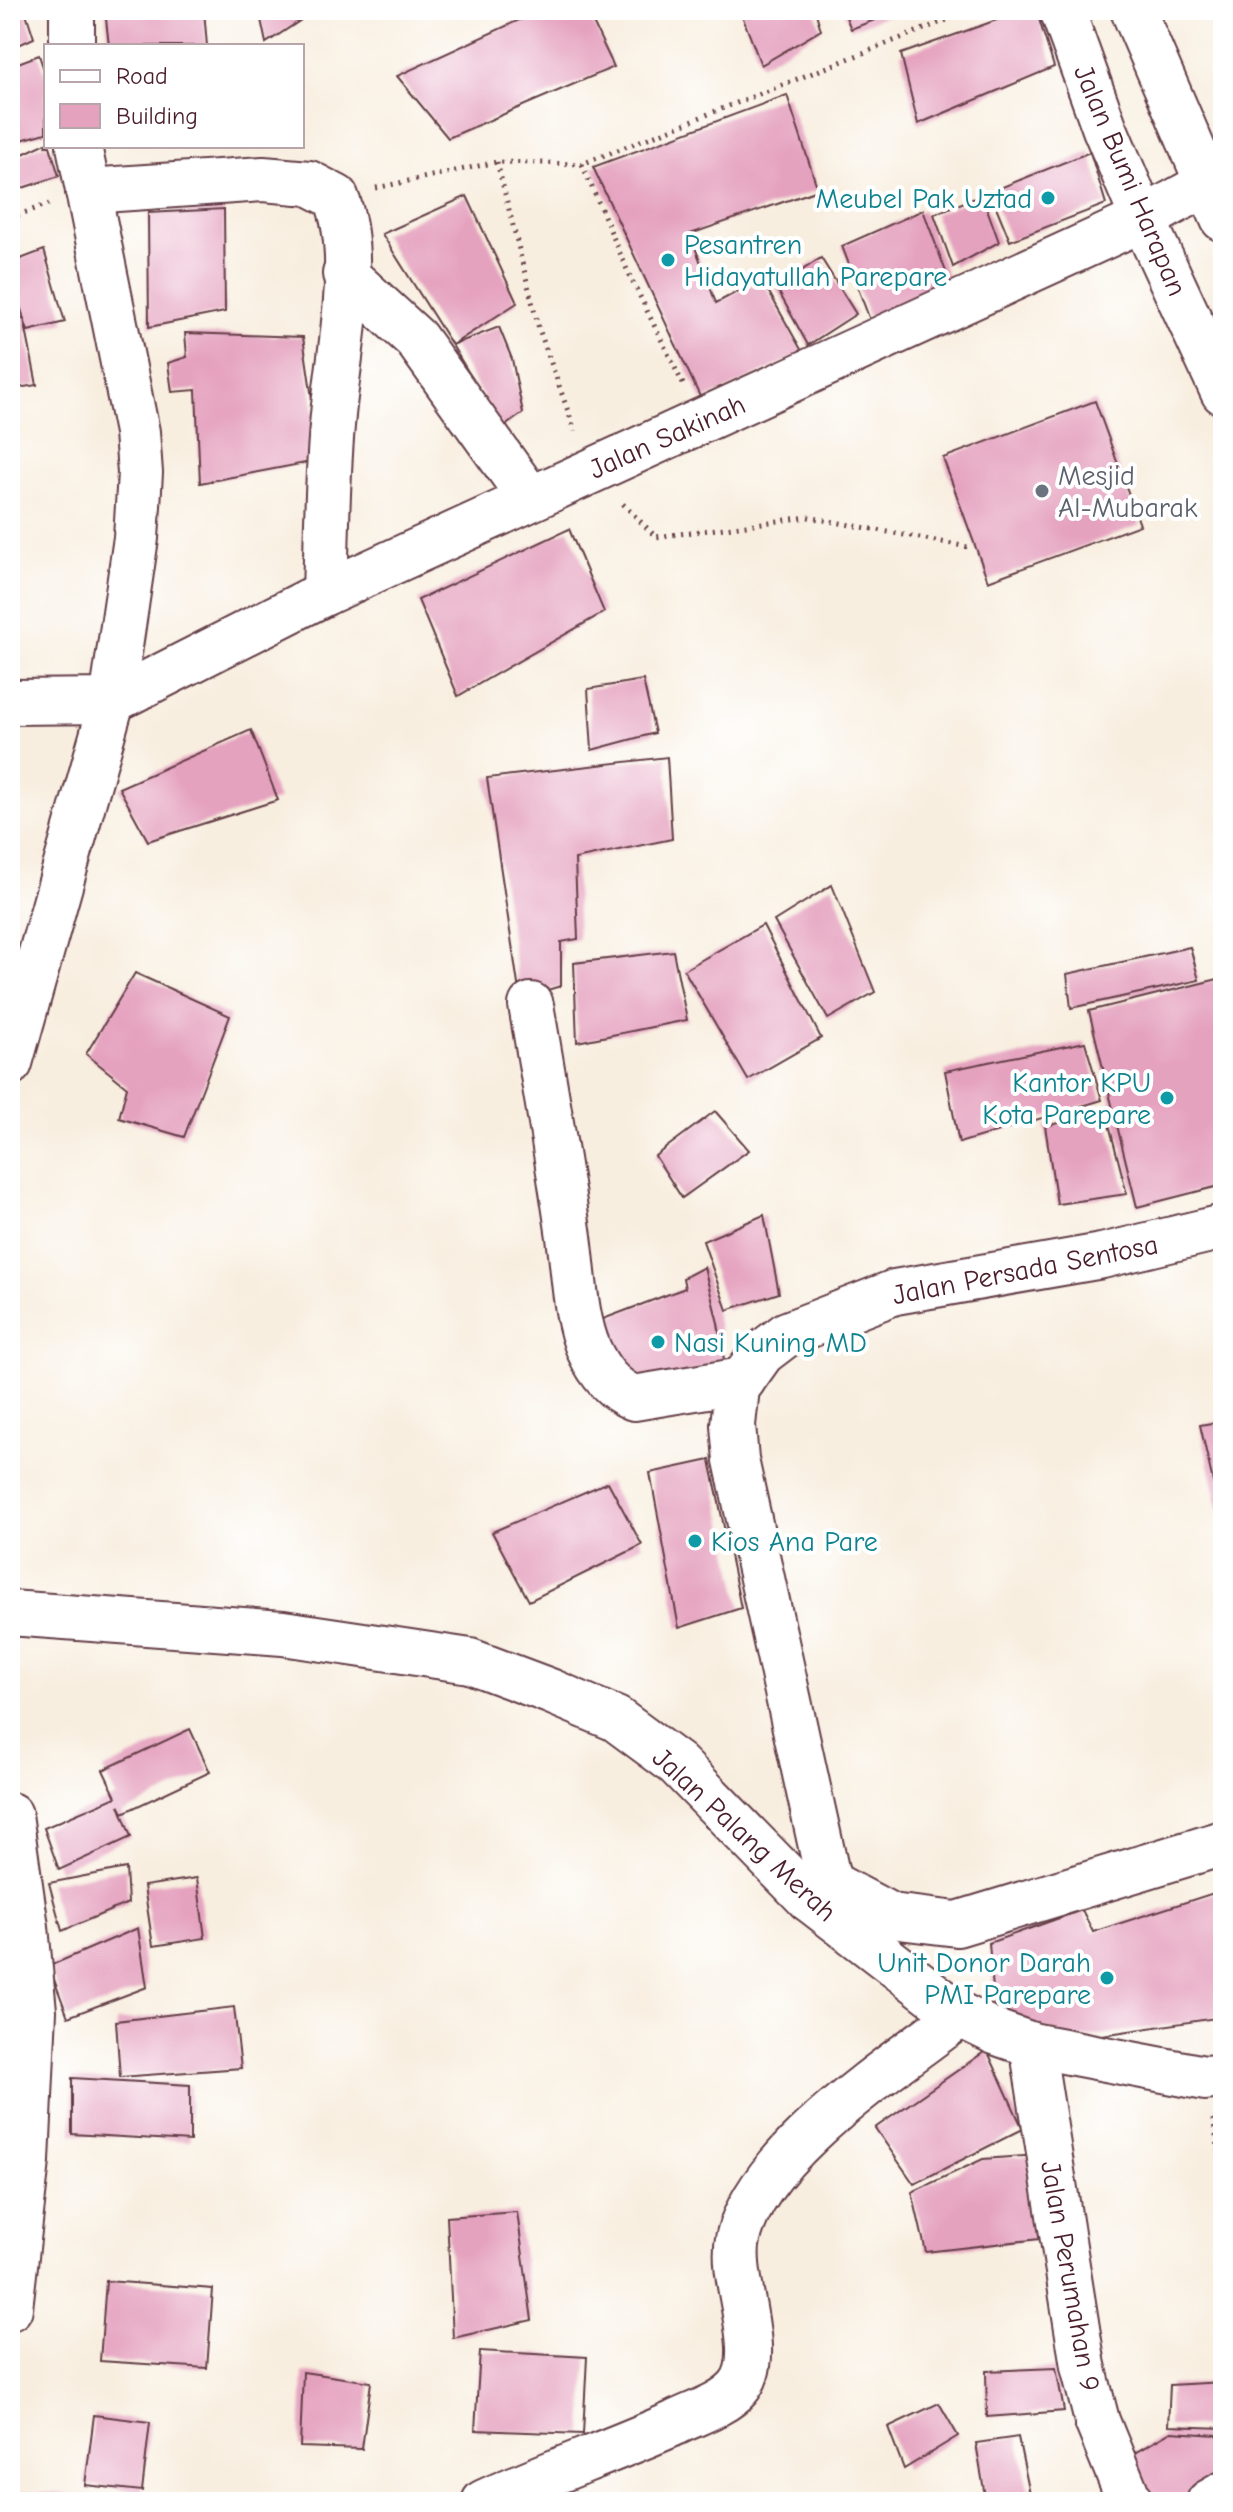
<svg xmlns="http://www.w3.org/2000/svg" width="1233" height="2512" viewBox="0 0 1233 2512" font-family="'Comic Neue',sans-serif">
<rect width="100%" height="100%" fill="#fff"/>
<filter id="ink" filterUnits="userSpaceOnUse"><feTurbulence type="fractalNoise" baseFrequency=".0125" numOctaves="2"/><feDisplacementMap in="SourceGraphic" scale="16" xChannelSelector="R" yChannelSelector="G"/><feConvolveMatrix kernelMatrix="1 2 1 2 8 2 1 2 1" color-interpolation-filters="sRGB"/></filter>
<filter id="wash" filterUnits="userSpaceOnUse"><feTurbulence type="fractalNoise" baseFrequency=".006" numOctaves="4" result="noise"/><feDisplacementMap in="SourceGraphic" scale="32" xChannelSelector="R" yChannelSelector="G"/><feGaussianBlur stdDeviation="1.8" result="paint"/><feColorMatrix in="noise" values="0 0 0 0 0 0 0 0 0 0 0 0 0 0 0 0 0 1.4 0 .05"/><feComposite in="paint" operator="in"/></filter>
<g filter="url(#wash)">
<rect width="100%" height="100%" fill="#f8eedf"/>
<g id="blocks">
<g fill="#e5a2bf">
<path d="M 10,10 L 25,10 L 34,38 L 10,49 Z"/>
<path d="M 105,10 L 204,10 L 207,46 L 109,46 Z"/>
<path d="M 259,10 L 306,10 L 301,20 L 266,43 Z"/>
<path d="M 541,10 L 587,10 L 614,67 L 448,138 L 397,76 Z"/>
<path d="M 740,10 L 815,10 L 821,30 L 761,65 Z"/>
<path d="M 843,10 L 901,10 L 851,29 Z"/>
<path d="M 1025,10 L 1036,10 L 1054,67 L 918,124 L 901,54 Z"/>
<path d="M 39,55 L 46,76 L 46,133 L 14,142 L 10,132 L 10,66 Z"/>
<path d="M 787,95 L 818,190 L 690,234 L 716,303 L 750,285 L 766,287 L 803,353 L 702,401 L 593,167 Z"/>
<path d="M 46,143 L 46,146 L 50,146 L 59,176 L 10,192 L 10,160 Z"/>
<path d="M 1090,152 L 1106,204 L 1010,241 L 990,192 Z"/>
<path d="M 982,195 L 999,242 L 953,267 L 934,214 Z"/>
<path d="M 467,196 L 517,303 L 452,345 L 382,234 Z"/>
<path d="M 224,209 L 225,312 L 149,327 L 148,213 Z"/>
<path d="M 923,210 L 952,288 L 870,320 L 842,246 Z"/>
<path d="M 44,250 L 65,322 L 28,331 L 24,319 L 37,385 L 10,389 L 10,319 L 24,319 L 10,273 L 10,263 Z"/>
<path d="M 821,258 L 856,314 L 808,345 L 776,287 Z"/>
<path d="M 499,327 L 512,359 L 523,413 L 502,428 L 452,345 Z"/>
<path d="M 185,333 L 303,337 L 321,460 L 200,483 L 196,390 L 172,392 L 168,363 L 187,357 Z"/>
<path d="M 1095,401 L 1140,525 L 988,581 L 943,458 Z"/>
<path d="M 569,529 L 604,612 L 458,696 L 418,600 Z"/>
<path d="M 643,680 L 655,733 L 592,750 L 588,689 Z"/>
<path d="M 251,730 L 278,800 L 148,841 L 119,788 Z"/>
<path d="M 667,757 L 672,839 L 575,859 L 578,939 L 561,942 L 561,986 L 520,998 L 487,778 Z"/>
<path d="M 832,885 L 875,992 L 828,1019 L 774,921 Z"/>
<path d="M 763,925 L 821,1038 L 748,1080 L 684,970 Z"/>
<path d="M 1190,947 L 1199,980 L 1071,1008 L 1067,974 Z"/>
<path d="M 673,951 L 687,1020 L 577,1042 L 574,963 Z"/>
<path d="M 135,973 L 230,1016 L 184,1137 L 119,1118 L 127,1087 L 86,1054 Z"/>
<path d="M 1218,979 L 1223,1000 L 1223,1185 L 1137,1207 L 1089,1011 Z"/>
<path d="M 1085,1042 L 1102,1100 L 959,1143 L 945,1071 Z"/>
<path d="M 715,1111 L 749,1150 L 682,1198 L 655,1156 Z"/>
<path d="M 1106,1113 L 1127,1194 L 1057,1204 L 1045,1126 Z"/>
<path d="M 764,1215 L 779,1293 L 727,1310 L 703,1241 Z"/>
<path d="M 704,1267 L 718,1323 L 724,1360 L 678,1377 L 631,1388 L 590,1324 L 685,1288 L 683,1278 Z"/>
<path d="M 1223,1421 L 1223,1521 L 1222,1521 L 1200,1425 Z"/>
<path d="M 710,1460 L 741,1608 L 679,1628 L 650,1473 Z"/>
<path d="M 608,1482 L 642,1545 L 529,1601 L 492,1532 Z"/>
<path d="M 190,1729 L 210,1772 L 123,1813 L 119,1805 L 131,1837 L 59,1870 L 44,1828 L 116,1797 L 103,1770 Z"/>
<path d="M 126,1868 L 128,1903 L 62,1931 L 49,1883 Z"/>
<path d="M 197,1878 L 205,1938 L 153,1946 L 144,1886 Z"/>
<path d="M 1223,1890 L 1223,2017 L 1075,2039 L 995,2012 L 989,1943 L 1082,1910 L 1093,1932 Z"/>
<path d="M 138,1928 L 147,1987 L 68,2017 L 49,1966 Z"/>
<path d="M 234,2007 L 241,2068 L 120,2077 L 116,2021 Z"/>
<path d="M 987,2050 L 1023,2129 L 914,2184 L 875,2128 Z"/>
<path d="M 72,2078 L 190,2085 L 190,2141 L 72,2134 Z"/>
<path d="M 1037,2155 L 1039,2239 L 926,2252 L 912,2192 L 983,2159 Z"/>
<path d="M 517,2212 L 532,2320 L 453,2338 L 447,2217 Z"/>
<path d="M 106,2281 L 213,2289 L 207,2368 L 100,2361 Z"/>
<path d="M 480,2351 L 587,2357 L 583,2434 L 475,2430 Z"/>
<path d="M 1056,2368 L 1064,2411 L 987,2417 L 986,2371 Z"/>
<path d="M 303,2372 L 371,2382 L 362,2449 L 300,2447 Z"/>
<path d="M 1223,2382 L 1223,2428 L 1168,2426 L 1170,2385 Z"/>
<path d="M 939,2403 L 958,2436 L 904,2469 L 888,2427 Z"/>
<path d="M 94,2415 L 150,2422 L 142,2491 L 85,2485 Z"/>
<path d="M 1171,2432 L 1217,2435 L 1223,2443 L 1223,2484 L 1195,2502 L 1149,2502 L 1126,2458 Z"/>
<path d="M 1018,2437 L 1031,2499 L 1014,2502 L 986,2502 L 976,2443 Z"/>
<path d="M 24,2491 L 137,2499 L 136,2502 L 21,2502 Z"/>
</g>
</g>
</g>
<g filter="url(#ink)">
<use href="#blocks" fill-opacity="0" stroke="#643e46" stroke-width="2"/>
<g fill="none" stroke-linecap="round" stroke-linejoin="round">
<defs>
<g id="minor">
<path d="M 72,10 L 72,46"/>
<path d="M 1062,10 L 1105,129 L 1143,219 L 1223,392"/>
<path d="M 1133,10 L 1223,219"/>
<path d="M 88,191 L 263,179 L 309,183 L 336,197 C 360,257 339,351 333,415 C 327,474 327,534 325,593"/>
<path d="M 345,274 L 416,339 L 530,498"/>
<path d="M 10,702 L 112,701 L 325,593 L 1143,219 L 1223,175"/>
<path d="M 531,1005 C 544,1080 557,1155 568,1230 C 574,1268 574,1315 589,1350 C 599,1372 612,1389 634,1398 L 743,1380"/>
<path d="M 10,1063 L 112,701 L 136,538 L 140,473 L 137,432 L 79,146"/>
<path d="M 10,1613 L 283,1633 L 470,1661 L 550,1691 L 616,1719 L 677,1764 L 809,1899 L 960,2015 L 995,2032 L 1032,2045 L 1205,2078 L 1223,2076"/>
<path d="M 10,1815 L 26,1927 L 34,2011 L 27,2161 L 10,2308"/>
<path d="M 829,1883 L 891,1916 L 957,1924 L 1223,1843"/>
<path d="M 809,1899 L 829,1883 L 736,1460 L 733,1425 L 737,1388 L 762,1353 L 787,1334 L 895,1292 L 1102,1256 L 1223,1227"/>
<path d="M 1032,2045 L 1083,2366 L 1097,2421 L 1130,2502"/>
<path d="M 484,2502 C 546,2474 612,2451 675,2423 C 695,2413 723,2405 738,2388 C 767,2355 729,2280 738,2239 C 757,2153 892,2067 960,2015"/>
<path d="M 1209,2502 L 1223,2494"/>
</g>
</defs>
<use href="#minor" stroke="#643e46" stroke-width="48"/>
<g stroke="#643e46" stroke-width="5" stroke-dasharray="2 6" stroke-linecap="butt">
<path d="M 497,162 L 539,329 L 575,431"/>
<path d="M 376,188 L 497,162 L 582,164"/>
<path d="M 10,218 L 49,204"/>
<path d="M 683,384 L 628,272 L 582,164 L 972,10"/>
<path d="M 623,504 L 656,537 L 808,517 L 968,547"/>
<path d="M 1213,2119 L 1223,2173"/>
</g>
<use href="#minor" stroke="#fff" stroke-width="44"/>
</g>
</g>
<g fill="#0f9aa8" stroke="#fff" stroke-width="3">
<circle cx="1048" cy="198" r="8"/>
<circle cx="668" cy="260" r="8"/>
<circle cx="1167" cy="1098" r="8"/>
<circle cx="658" cy="1342" r="8"/>
<circle cx="695" cy="1541" r="8"/>
<circle cx="1107" cy="1978" r="8"/>
</g>
<circle fill="#6b7280" stroke="#fff" stroke-width="3" cx="1042" cy="491" r="8"/>
<g text-anchor="middle" stroke-width="8" stroke-linejoin="round" paint-order="stroke">
<g font-size="28" fill="#4a1f2b" stroke="#fff">
<text transform="translate(1131 180) rotate(67)" y="10">Jalan Bumi Harapan</text>
<text transform="translate(667 436) rotate(-24)" y="10">Jalan Sakinah</text>
<text transform="translate(1025 1269) rotate(-11)" y="10">Jalan Persada Sentosa</text>
<text transform="translate(745 1834) rotate(43)" y="10">Jalan Palang Merah</text>
<text transform="translate(1071 2276) rotate(80)" y="10">Jalan Perumahan 9</text>
</g>
<g font-size="28" fill="#0d838f" stroke="#fff" text-anchor="end">
<text x="1032" y="208">Meubel Pak Uztad</text>
<text x="684" y="254" text-anchor="start">Pesantren<tspan x="684" dy="32">Hidayatullah Parepare</tspan></text>
<text x="1151" y="1092">Kantor KPU<tspan x="1151" dy="32">Kota Parepare</tspan></text>
<text x="674" y="1352" text-anchor="start">Nasi Kuning MD</text>
<text x="711" y="1551" text-anchor="start">Kios Ana Pare</text>
<text x="1091" y="1972">Unit Donor Darah<tspan x="1091" dy="32">PMI Parepare</tspan></text>
</g>
<g font-size="28" fill="#5b616d" stroke="#fff" text-anchor="start">
<text x="1058" y="485">Mesjid<tspan x="1058" dy="32">Al-Mubarak</tspan></text>
</g>
</g>
<rect width="1233" height="2512" fill="none" stroke="#fff" stroke-width="40"/>
<rect x="44" y="44" width="260" height="104" fill="#ffffff" stroke="#b7a5aa" stroke-width="2"/>
<rect x="60" y="70" width="40" height="12" fill="#ffffff" stroke="#b7a5aa" stroke-width="2"/>
<text x="116" y="84" font-size="24" fill="#4a1f2b">Road</text>
<rect x="60" y="104" width="40" height="24" fill="#e5a2bf" stroke="#b7a5aa" stroke-width="2"/>
<text x="116" y="124" font-size="24" fill="#4a1f2b">Building</text>
</svg>
